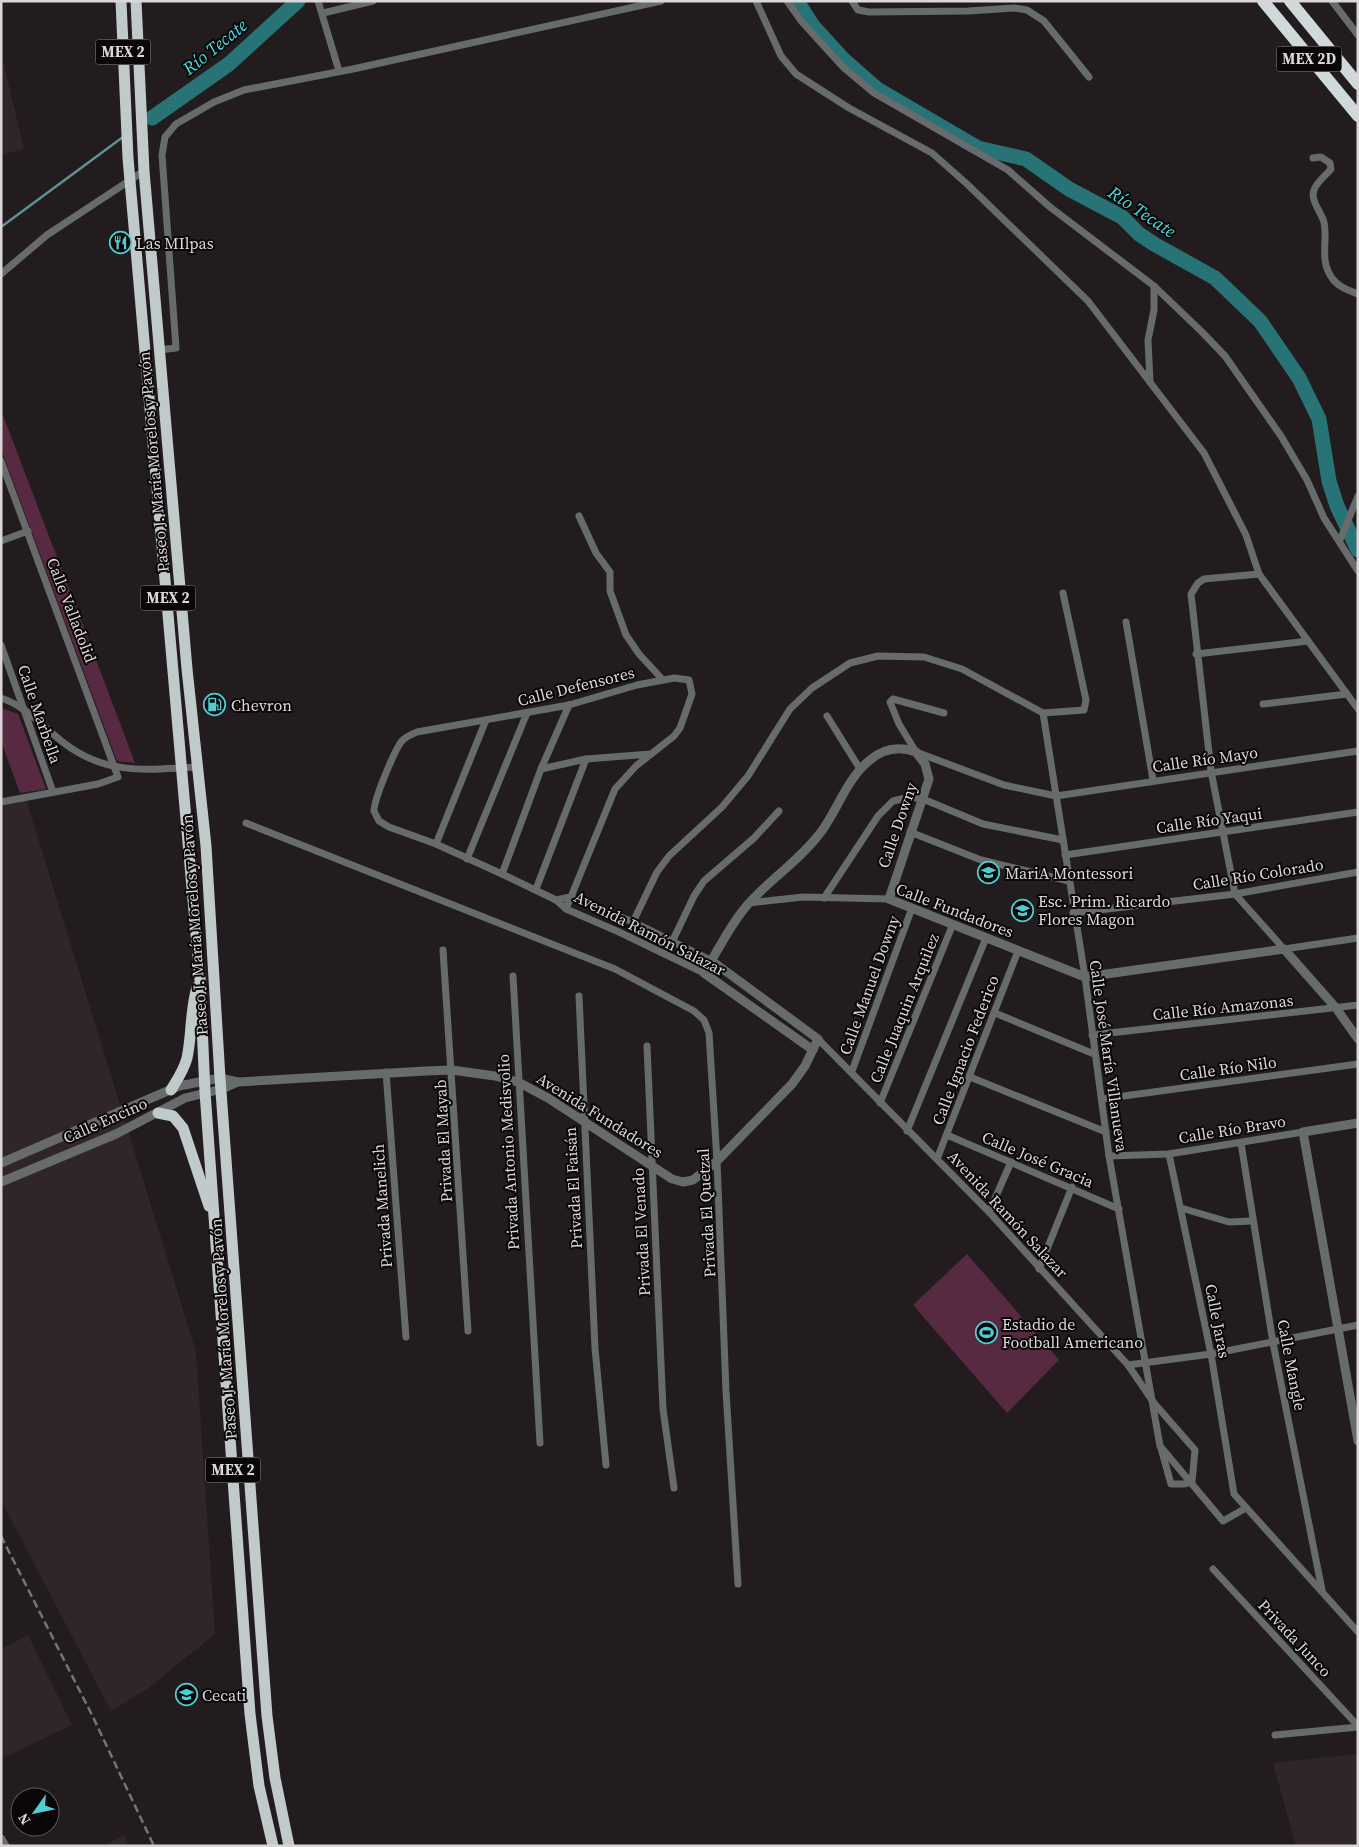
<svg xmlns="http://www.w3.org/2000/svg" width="1359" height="1847" viewBox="0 0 1359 1847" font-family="'Source Serif 4',serif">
<rect width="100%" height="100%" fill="#221c1f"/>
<g fill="#30252a">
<path d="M 1,52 L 24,149 L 1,155 Z"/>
<path d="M 26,799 L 196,1352 L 215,1634 L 147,1689 L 111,1711 L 1,1500 L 1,804 Z"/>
<path d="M 28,1635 L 72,1725 L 1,1759 L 1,1649 Z"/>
<path d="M 1358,1754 L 1358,1846 L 1296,1846 L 1273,1763 Z"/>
<path d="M 124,1835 L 129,1846 L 103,1846 Z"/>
</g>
<g fill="#582a41">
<path d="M 1,410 L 120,723 L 135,763 L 117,761 L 1,449 Z"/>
<path d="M 1,708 L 18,714 L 46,789 L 20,793 L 1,741 Z"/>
<path d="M 967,1254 L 1059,1360 L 1007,1413 L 913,1305 Z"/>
</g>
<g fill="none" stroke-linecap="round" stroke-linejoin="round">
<g stroke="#5d9193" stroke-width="2.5">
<path d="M 145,123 L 152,118"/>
<path d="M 1,227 L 123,137"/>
</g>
<g stroke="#277376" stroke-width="15">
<path d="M 797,1 L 813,26 L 844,60 L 877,89 L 978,148 L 1026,159 L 1069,189 L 1122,217 L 1139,234 L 1154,244 L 1215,278 L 1260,321 L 1299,378 L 1319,419 L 1329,481 L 1337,506 L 1358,550"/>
<path d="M 152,118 L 229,64 L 298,1"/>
</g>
<g stroke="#676b6b" stroke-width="7">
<path d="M 318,1 L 339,71"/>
<path d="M 756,1 L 781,56 L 796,74 L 849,108 L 932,153 L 967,184 L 1088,301 L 1204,453 L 1246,535 L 1259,574 L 1358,709"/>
<path d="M 787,1 L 802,22 L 843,67 L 874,93 L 1008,170 L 1050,207 L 1154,286 L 1202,332 L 1225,356 L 1281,436 L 1307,480 L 1324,518 L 1358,571"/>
<path d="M 852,1 L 858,10 L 869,12 L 968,11 L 1014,8 L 1027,10 L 1044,21 L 1089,77"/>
<path d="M 1332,1 L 1358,35"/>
<path d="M 323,13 L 373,1"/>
<path d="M 1313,158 L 1321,157 L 1330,163 L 1331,169 C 1326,175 1316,183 1314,190 C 1310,200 1321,212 1324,222 C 1328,242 1319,260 1332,278 C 1338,287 1348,290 1358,294"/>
<path d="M 1,274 L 47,235 L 144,171"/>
<path d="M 159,350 L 176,348 L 162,155 L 165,137 L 176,124 L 214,102 L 244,90 L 353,69 L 661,1"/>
<path d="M 1150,382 L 1148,340 L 1154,310 L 1154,286"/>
<path d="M 1,461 L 118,777 L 98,784 L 1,802"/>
<path d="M 579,516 L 596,553 L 610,572 L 610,591 L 626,635 L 639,654 L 663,680"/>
<path d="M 1340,540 L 1358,496"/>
<path d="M 1,541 L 28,531"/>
<path d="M 1259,574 L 1204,579 L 1198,583 L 1191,594 L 1211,771 L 1235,894 L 1284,949 L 1358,938"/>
<path d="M 1126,622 L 1153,780"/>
<path d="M 1,645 L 53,792"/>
<path d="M 1196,654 L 1308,641"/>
<path d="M 1,698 C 26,706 43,727 64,743 C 105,775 147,770 197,767"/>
<path d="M 1263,704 L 1347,694"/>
<path d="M 944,713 L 893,699 L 890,702 L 899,724 L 916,752 L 1004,785 L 1056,796 L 1358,751"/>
<path d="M 1043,713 L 1085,977 L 1109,1156 L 1160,1446 L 1223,1521 L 1246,1508"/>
<path d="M 827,716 L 860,769"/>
<path d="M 541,769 L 586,759 L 651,754"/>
<path d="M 246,823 L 615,969 L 694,1011 L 704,1020 L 709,1033 L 717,1161 L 726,1391 L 738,1584"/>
<path d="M 910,832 L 981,860 L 1069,881"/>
<path d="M 436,844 L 486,720"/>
<path d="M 1065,855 L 1358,812"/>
<path d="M 467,859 L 527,713"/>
<path d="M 502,874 L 541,769 L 569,705"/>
<path d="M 536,889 L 586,759"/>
<path d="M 824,898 L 878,816 L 893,801 L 910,797 L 923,799 L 983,824 L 1063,840"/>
<path d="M 556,900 L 570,897 L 633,922 L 712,961"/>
<path d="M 749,903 L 803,897 L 889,899"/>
<path d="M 566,909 L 615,789 L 636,766 L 674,736 L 680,728 L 692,694 L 689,680 L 674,678 L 637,685 L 569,705 L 417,732 C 412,734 405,737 401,742 C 394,752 374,799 374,811 L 379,821 L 389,827 L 436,844 L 502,874 L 556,900 L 566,909 L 619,932 L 704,973"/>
<path d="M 1073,913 L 1235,894 L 1358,872"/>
<path d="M 633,922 L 657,872 L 669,856 L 722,807 L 748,776 L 790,709 L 812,688 L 850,663 L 878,656 L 924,657 L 962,669 L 1043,713 L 1084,710 L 1086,700 L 1063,593"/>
<path d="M 672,942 L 694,896 L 704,881 L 754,838 L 779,811"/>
<path d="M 443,950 L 468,1331"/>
<path d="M 513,976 L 540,1443"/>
<path d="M 579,996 L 595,1348 L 606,1465"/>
<path d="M 995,1013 L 1094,1054"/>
<path d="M 1092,1035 L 1358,1005"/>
<path d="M 818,1039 L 989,1212 L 1128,1365 L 1154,1403 L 1195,1450 L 1192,1482 L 1184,1484 L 1171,1484 L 1161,1448"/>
<path d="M 647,1046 L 663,1409 L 674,1488"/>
<path d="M 852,1071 L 912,908"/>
<path d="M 386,1072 L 406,1337"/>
<path d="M 970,1077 L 1106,1132"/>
<path d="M 1102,1099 L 1358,1064"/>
<path d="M 880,1103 L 953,924"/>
<path d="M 907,1131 L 986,938"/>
<path d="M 947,1135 L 1119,1209"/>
<path d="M 1241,1143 L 1273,1343 L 1322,1590"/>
<path d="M 1169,1154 L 1211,1354 L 1234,1494 L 1358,1632"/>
<path d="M 1109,1156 L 1169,1154 L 1303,1132"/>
<path d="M 937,1159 L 1018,951"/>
<path d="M 1181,1208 L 1229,1222 L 1253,1221"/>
<path d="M 989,1212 L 1011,1162"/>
<path d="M 1039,1269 L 1072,1187"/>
<path d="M 1128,1365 L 1211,1354 L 1358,1325"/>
<path d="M 1213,1569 L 1358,1726"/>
<path d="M 1275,1735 L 1358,1727"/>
</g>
<g stroke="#676b6b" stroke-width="9">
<path d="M 813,1050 L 704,973 C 719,949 731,923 750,902 C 773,877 800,860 821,832 C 838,809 847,778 870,760 C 884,748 899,746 916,752 L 925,764 L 929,779 L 889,899 L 1085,977 L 1284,949 L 1336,1008 L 1358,1039"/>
<path d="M 1358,1123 L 1303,1132 L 1358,1441"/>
<path d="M 1,1163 L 179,1086 L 220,1078 L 238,1082"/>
<path d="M 1,1182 L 116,1134 L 185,1098 L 222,1089 L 238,1082 L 426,1071 L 452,1070 L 495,1076 L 518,1082 L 548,1098 L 672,1179 L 683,1182 L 693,1180 L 717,1161 L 792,1084 L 805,1066 L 818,1039 L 712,961"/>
<path d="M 1,1839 L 5,1846"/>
</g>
<g stroke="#c0caca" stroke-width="11">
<path d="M 121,1 L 128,158 L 200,979 L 205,1092 L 250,1714 L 259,1786 L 273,1846"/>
<path d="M 136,1 L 144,171 L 187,669 L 206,846 L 220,1078 L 267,1716 L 275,1778 L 289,1846"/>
<path d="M 171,1090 C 177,1080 184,1070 187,1058 C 192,1035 190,1011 197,987"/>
<path d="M 158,1113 L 173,1116 L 183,1128 L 209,1206"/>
</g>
<g stroke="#cfd9d9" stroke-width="12">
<path d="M 1263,1 L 1358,116"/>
<path d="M 1290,1 L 1358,84"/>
</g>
<path stroke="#787375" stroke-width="2.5" stroke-dasharray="8 4" stroke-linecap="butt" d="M 1,1536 L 93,1717 L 154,1846"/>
</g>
<defs>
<symbol id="restaurant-ring" viewBox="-11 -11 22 22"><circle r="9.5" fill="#0a0708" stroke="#51ccd1" stroke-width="1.5"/><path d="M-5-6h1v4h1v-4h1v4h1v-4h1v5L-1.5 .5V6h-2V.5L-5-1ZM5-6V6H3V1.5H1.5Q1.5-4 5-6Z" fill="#51ccd1"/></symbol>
<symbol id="fuel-ring" viewBox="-11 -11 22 22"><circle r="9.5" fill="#0a0708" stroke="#51ccd1" stroke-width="1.5"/><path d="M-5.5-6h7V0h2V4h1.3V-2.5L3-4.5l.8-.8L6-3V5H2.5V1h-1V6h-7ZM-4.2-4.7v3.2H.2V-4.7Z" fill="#51ccd1"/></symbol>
<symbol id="school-ring" viewBox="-11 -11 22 22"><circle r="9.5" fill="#0a0708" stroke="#51ccd1" stroke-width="1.5"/><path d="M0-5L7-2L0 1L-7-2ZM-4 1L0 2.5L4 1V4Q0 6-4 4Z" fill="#51ccd1"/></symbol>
<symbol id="stadium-ring" viewBox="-11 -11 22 22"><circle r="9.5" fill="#0a0708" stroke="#51ccd1" stroke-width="1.5"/><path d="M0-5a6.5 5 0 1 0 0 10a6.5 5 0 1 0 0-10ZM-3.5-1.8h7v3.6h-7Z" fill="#51ccd1"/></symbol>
</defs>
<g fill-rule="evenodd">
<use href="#restaurant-ring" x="108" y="230" width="25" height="25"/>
<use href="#fuel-ring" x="202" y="692" width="25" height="25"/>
<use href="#school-ring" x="976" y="860" width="25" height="25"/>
<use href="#school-ring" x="1010" y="898" width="25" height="25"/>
<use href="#stadium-ring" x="974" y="1320" width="25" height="25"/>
<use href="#school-ring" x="174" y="1682" width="25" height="25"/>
</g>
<g text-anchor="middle" stroke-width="4" stroke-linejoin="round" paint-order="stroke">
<g fill="#0a0708" stroke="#9c989a" stroke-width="1">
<rect x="95.5" y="39.5" width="55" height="25" rx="4"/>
<rect x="1276.5" y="46.5" width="65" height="25" rx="4"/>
<rect x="140.5" y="585.5" width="55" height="25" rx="4"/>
<rect x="205.5" y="1457.5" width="55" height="25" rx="4"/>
</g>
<g font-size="15" font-weight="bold" fill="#dbd6d8">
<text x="123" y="57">MEX 2</text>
<text x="1309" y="64">MEX 2D</text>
<text x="168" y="603">MEX 2</text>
<text x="233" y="1475">MEX 2</text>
</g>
<g font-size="16" fill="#dbd6d8" stroke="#0a0708" text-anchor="start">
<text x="136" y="249">Las MIlpas</text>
<text x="231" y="711">Chevron</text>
<text x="1005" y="879">MariA Montessori</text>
<text x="1038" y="907">Esc. Prim. Ricardo<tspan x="1038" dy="18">Flores Magon</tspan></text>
<text x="1002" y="1330">Estadio de<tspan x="1002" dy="18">Football Americano</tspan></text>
<text x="202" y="1701">Cecati</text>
</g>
<g font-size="16" fill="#dbd6d8" stroke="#0a0708">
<text transform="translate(153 462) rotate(-95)" y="6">Paseo J. María Morelos y Pavón</text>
<text transform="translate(72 610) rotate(69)" y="6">Calle Valladolid</text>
<text transform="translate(576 686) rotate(-14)" y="6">Calle Defensores</text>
<text transform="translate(40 714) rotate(71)" y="6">Calle Marbella</text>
<text transform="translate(1205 759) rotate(-8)" y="6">Calle Río Mayo</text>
<text transform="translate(1209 820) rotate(-8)" y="6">Calle Río Yaqui</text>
<text transform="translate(897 825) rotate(-71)" y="6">Calle Downy</text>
<text transform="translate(1258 874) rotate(-9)" y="6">Calle Río Colorado</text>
<text transform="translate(955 910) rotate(21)" y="6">Calle Fundadores</text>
<text transform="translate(194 925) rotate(-94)" y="6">Paseo J. María Morelos y Pavón</text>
<text transform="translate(650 933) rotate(27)" y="6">Avenida Ramón Salazar</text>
<text transform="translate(869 985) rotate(-70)" y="6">Calle Manuel Downy</text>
<text transform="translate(1223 1007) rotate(-6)" y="6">Calle Río Amazonas</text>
<text transform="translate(904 1008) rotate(-68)" y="6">Calle Juaquin Arquilez</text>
<text transform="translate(965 1050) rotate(-69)" y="6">Calle Ignacio Federico</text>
<text transform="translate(1109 1056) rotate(82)" y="6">Calle José María Villanueva</text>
<text transform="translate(1228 1068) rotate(-8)" y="6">Calle Río Nilo</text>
<text transform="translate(600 1115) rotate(32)" y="6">Avenida Fundadores</text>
<text transform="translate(105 1120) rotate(-24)" y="6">Calle Encino</text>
<text transform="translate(1232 1129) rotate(-9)" y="6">Calle Río Bravo</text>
<text transform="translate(443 1141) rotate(-93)" y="6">Privada El Mayab</text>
<text transform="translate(508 1152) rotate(-93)" y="6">Privada Antonio Medisvolio</text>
<text transform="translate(1038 1159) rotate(23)" y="6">Calle José Gracia</text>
<text transform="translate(573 1188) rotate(-93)" y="6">Privada El Faisán</text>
<text transform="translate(382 1206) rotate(-94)" y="6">Privada Manelich</text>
<text transform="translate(706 1213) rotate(-93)" y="6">Privada El Quetzal</text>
<text transform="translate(1008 1214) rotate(47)" y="6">Avenida Ramón Salazar</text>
<text transform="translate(641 1232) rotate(-93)" y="6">Privada El Venado</text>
<text transform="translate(1218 1321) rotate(79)" y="6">Calle Jaras</text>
<text transform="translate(223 1329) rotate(-94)" y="6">Paseo J. María Morelos y Pavón</text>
<text transform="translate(1292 1365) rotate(79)" y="6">Calle Mangle</text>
<text transform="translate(1295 1638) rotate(47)" y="6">Privada Junco</text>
</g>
<g font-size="18" font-style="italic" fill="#4bdce1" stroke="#0a0708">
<text transform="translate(215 47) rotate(-39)" y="6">Río Tecate</text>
<text transform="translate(1142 212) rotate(34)" y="6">Río Tecate</text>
</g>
</g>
<rect width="1359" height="1847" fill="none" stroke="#dbd6d8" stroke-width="5"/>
<g transform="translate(35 1812) rotate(237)"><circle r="24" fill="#0a0708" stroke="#5e5a5b"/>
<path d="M0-4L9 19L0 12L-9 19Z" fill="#51ccd1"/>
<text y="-8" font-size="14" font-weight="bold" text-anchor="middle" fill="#dbd6d8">N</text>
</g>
</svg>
